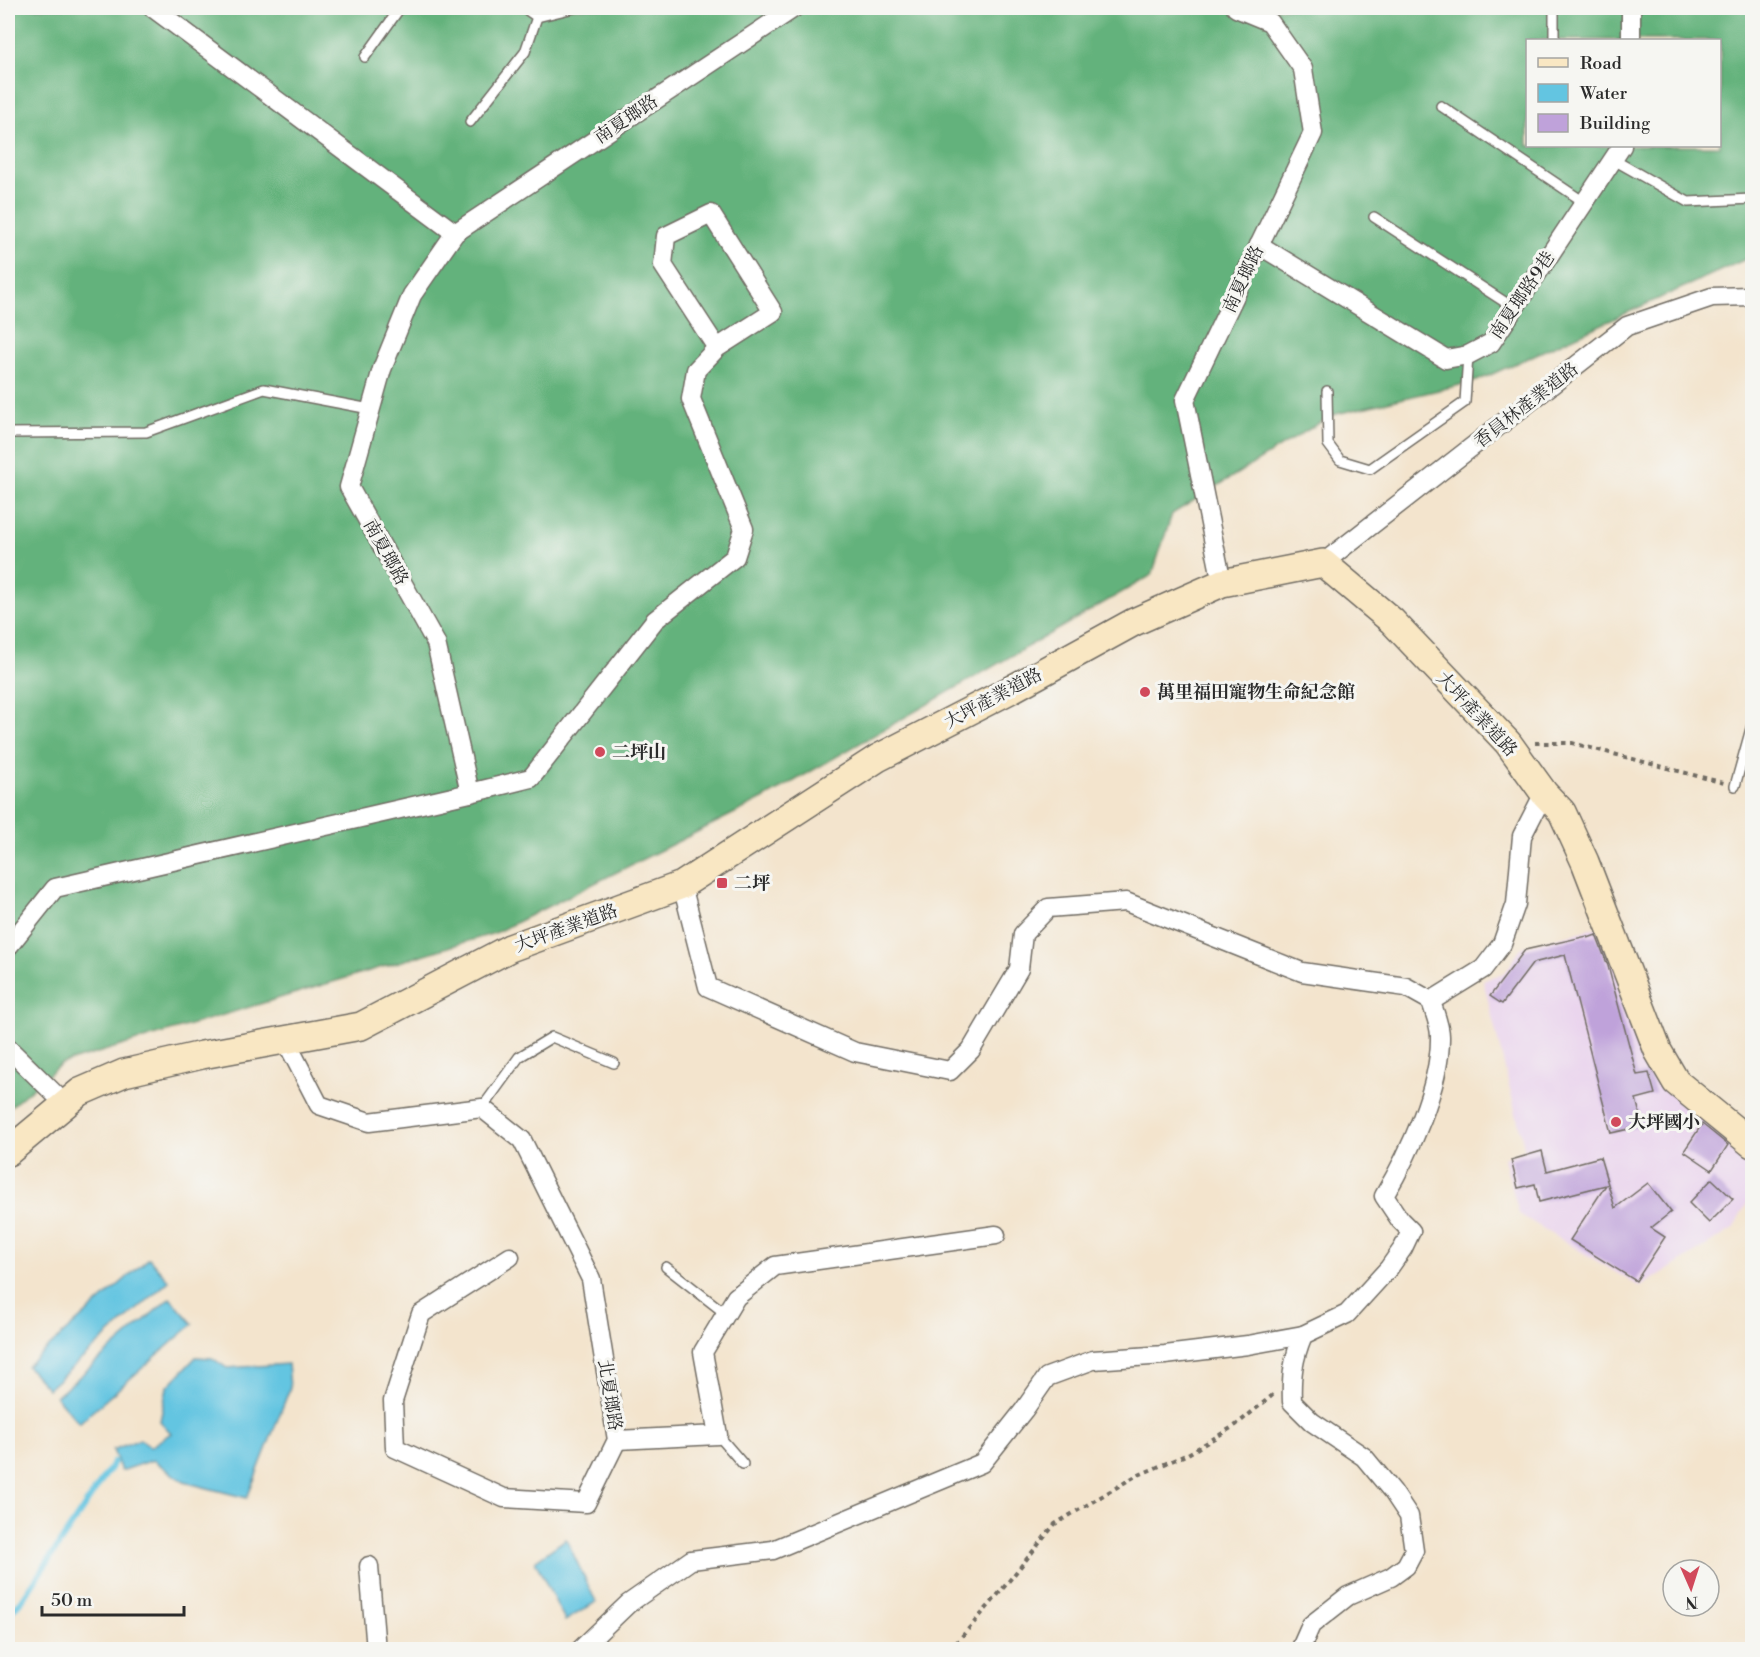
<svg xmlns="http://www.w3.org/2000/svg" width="1760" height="1657" viewBox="0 0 1760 1657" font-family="'Libre Bodoni','Noto Serif TC',serif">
<rect width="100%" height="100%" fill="#f6f6f2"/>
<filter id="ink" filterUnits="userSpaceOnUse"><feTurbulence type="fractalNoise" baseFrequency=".0167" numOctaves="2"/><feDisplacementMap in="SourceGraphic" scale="12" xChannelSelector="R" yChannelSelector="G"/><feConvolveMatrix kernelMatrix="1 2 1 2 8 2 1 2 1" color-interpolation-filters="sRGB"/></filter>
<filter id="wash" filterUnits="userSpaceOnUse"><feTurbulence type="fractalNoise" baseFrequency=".008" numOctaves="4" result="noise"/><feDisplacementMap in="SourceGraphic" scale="24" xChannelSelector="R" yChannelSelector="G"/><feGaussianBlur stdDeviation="1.35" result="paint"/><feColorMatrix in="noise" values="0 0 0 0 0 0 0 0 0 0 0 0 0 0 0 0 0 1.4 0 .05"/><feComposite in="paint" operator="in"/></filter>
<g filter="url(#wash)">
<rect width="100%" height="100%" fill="#f3e4cd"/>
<path fill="#e9d2ed" d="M 1603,926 L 1653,1062 L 1752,1150 L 1752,1194 L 1733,1229 L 1640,1287 L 1519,1214 L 1504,1158 L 1525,1150 L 1483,980 L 1505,973 L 1522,947 Z"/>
<path fill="#63b27c" stroke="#476e54" stroke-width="1.5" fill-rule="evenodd" d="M 8,8 L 1752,8 L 1752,258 L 1748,258 L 1477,381 L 1332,415 L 1172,514 L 1152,575 L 763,799 L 495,933 L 61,1064 L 8,1109 ZM 1528,40 L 1720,40 L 1720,146 L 1528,146 Z"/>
<g fill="#63c5e1" stroke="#477886" stroke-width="1.5">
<path d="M 149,1258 L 169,1281 L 48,1389 L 27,1366 Z"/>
<path d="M 170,1298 L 193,1324 L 79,1423 L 56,1397 Z"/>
<path d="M 196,1357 L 212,1358 L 227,1368 L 288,1364 L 290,1388 L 247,1498 L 184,1482 L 153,1460 L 121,1471 L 113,1450 L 140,1439 L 150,1447 L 171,1433 L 160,1421 L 167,1387 Z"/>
<path d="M 566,1539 L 596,1602 L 565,1621 L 535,1561 Z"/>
</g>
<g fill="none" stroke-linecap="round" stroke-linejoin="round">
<path stroke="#63c5e1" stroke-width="6" d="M 8,1615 L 22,1600 L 114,1462"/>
</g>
<g id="blocks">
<g fill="#bfa2da">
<path d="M 1596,935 L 1608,966 L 1637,1075 L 1649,1073 L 1655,1094 L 1636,1099 L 1643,1126 L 1611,1133 L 1565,955 L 1533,963 L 1502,1004 L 1490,996 L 1525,950 L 1587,936 L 1588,938 Z"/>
<path d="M 1702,1124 L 1728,1145 L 1712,1170 L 1684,1151 Z"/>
<path d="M 1542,1151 L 1547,1171 L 1600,1157 L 1615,1208 L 1648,1183 L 1671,1212 L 1651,1228 L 1665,1237 L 1636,1281 L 1570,1240 L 1606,1185 L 1539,1202 L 1535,1184 L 1518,1188 L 1511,1160 Z"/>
<path d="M 1712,1179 L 1733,1199 L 1709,1223 L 1689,1203 Z"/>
</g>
</g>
</g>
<g filter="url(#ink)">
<use href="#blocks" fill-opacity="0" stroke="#716c64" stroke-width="1.5"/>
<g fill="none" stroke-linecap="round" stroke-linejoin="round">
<defs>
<g id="lane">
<path d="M 524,8 L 537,17 L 574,8"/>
<path d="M 1554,8 L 1554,38 L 1556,40"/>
<path d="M 365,57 L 400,8"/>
<path d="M 1441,106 L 1584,202"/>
<path d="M 470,122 L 525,52 L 537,17"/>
<path d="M 1614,160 L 1688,202 L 1752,199"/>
<path d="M 1374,217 L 1514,308"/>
<path d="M 1327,391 L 1328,444 L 1340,460 L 1370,469 L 1465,402 L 1468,355"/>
<path d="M 8,433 L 146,432 L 264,389 L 370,409"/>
<path d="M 1735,786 L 1752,725"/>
<path d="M 482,1108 L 519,1057 L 552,1037 L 614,1063"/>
<path d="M 666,1267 L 726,1314"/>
<path d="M 718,1435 L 743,1464"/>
</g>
<g id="street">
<path d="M 153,8 L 455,233"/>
<path d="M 1631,8 L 1631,40"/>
<path d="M 1259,245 L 1446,359 L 1468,355 L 1491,343 L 1622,146"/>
<path d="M 1323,563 L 1627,326 L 1712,297 L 1752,296"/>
<path d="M 1222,583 L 1185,400 L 1313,133 L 1303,69 L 1270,22 L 1236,8"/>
<path d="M 470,793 L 531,778 L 655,620 L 735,557 L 744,529 L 691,399 L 696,370 L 717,348 L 663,265 L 666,236 L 711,214 L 773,312 L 717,348"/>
<path d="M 682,885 L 708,987 L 855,1052 L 950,1071 L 971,1050 L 1019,969 L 1023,934 L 1048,908 L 1126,902 L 1302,972 L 1406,987 L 1431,1001"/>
<path d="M 8,947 L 55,888 L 470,793 L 436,643 L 349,487 L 382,369 L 412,295 L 455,233 L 794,8"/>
<path d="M 286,1041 L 319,1105 L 369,1122 L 482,1108 L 522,1140 L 591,1279 L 617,1440 L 586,1503 L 504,1498 L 395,1448 L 393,1401 L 421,1314 L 510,1257"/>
<path d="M 8,1048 L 65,1104"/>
<path d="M 617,1440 L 718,1435 L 703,1352 L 736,1297 L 775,1266 L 996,1235"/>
<path d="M 369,1566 L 376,1650"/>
<path d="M 580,1650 L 628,1604 L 691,1560 L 773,1550 L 982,1463 L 1024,1410 L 1047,1377 L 1093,1360 L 1165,1355 L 1248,1345 L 1303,1335"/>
<path d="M 1300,1650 L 1311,1625 L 1348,1596 L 1391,1577 L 1406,1566 L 1414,1551 L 1409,1516 L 1393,1492 L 1364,1457 L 1312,1422 L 1292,1402 C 1291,1376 1293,1359 1303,1335 L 1347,1314 L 1389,1268 L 1403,1248 L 1411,1231 L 1400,1220 L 1384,1196 C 1409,1154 1441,1086 1440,1036 C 1440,1025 1434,1012 1431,1001 L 1483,969 L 1502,944 L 1516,904 L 1522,836 L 1544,793"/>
</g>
<path id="secondary" d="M 8,1152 L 80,1092 L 124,1073 L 202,1055 L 361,1026 L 510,948 L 682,885 L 878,758 L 1010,690 L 1134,622 L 1222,583 L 1323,563 L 1392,621 L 1508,743 L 1544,793 L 1562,812 L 1585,862 L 1658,1051 L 1676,1082 L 1752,1144"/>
</defs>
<use href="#lane" stroke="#716c64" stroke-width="12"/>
<use href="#street" stroke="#716c64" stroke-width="21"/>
<use href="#secondary" stroke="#716c64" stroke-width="30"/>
<g stroke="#716c64" stroke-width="4" stroke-dasharray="4.5 4.5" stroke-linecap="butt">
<path d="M 1535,743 L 1572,743 L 1724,783"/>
<path d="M 950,1650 L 992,1602 L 1055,1524 L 1134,1477 L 1188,1454 L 1236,1425 L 1274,1394"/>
</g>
<use href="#lane" stroke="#fff" stroke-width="9"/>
<use href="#street" stroke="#fff" stroke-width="18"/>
<use href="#secondary" stroke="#f9e7c3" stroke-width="27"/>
</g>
</g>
<g fill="#d1495b" stroke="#f6f6f2" stroke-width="2">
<circle cx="1145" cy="692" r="6"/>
<circle cx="600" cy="752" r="6"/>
<rect x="716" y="877" width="12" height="12" rx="3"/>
<circle cx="1616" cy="1122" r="6"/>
</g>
<g text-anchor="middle" stroke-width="6" stroke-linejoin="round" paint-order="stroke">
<g font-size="18" fill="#2b2b2b" stroke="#f6f6f2">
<text transform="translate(626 119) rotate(-34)" y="6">南夏瑯路</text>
<text transform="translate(1243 279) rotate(-65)" y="6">南夏瑯路</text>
<text transform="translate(1522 295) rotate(-56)" y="6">南夏瑯路9巷</text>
<text transform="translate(1526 405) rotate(-38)" y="6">香員林產業道路</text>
<text transform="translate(386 552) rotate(61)" y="6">南夏瑯路</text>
<text transform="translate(993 698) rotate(-28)" y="6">大坪產業道路</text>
<text transform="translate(1477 714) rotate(47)" y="6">大坪產業道路</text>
<text transform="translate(566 928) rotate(-20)" y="6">大坪產業道路</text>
<text transform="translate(610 1395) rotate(81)" y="6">北夏瑯路</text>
</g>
<g font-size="18" font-weight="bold" fill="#2b2b2b" stroke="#f6f6f2" text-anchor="start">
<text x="1157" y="698">萬里福田寵物生命紀念館</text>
<text x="612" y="758">二坪山</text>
<text x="734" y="889">二坪</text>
<text x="1628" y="1128">大坪國小</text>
</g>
</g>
<rect width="1760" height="1657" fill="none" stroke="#f6f6f2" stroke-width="30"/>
<rect x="1526" y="39" width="195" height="108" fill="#f6f6f2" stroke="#a5a5a2" stroke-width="1.5"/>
<rect x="1538" y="58" width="30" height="9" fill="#f9e7c3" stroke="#a5a5a2" stroke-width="1.5"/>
<text x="1580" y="69" font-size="18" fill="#2b2b2b">Road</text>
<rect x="1538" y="84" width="30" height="18" fill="#63c5e1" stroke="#a5a5a2" stroke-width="1.5"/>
<text x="1580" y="99" font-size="18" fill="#2b2b2b">Water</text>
<rect x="1538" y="114" width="30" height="18" fill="#bfa2da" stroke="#a5a5a2" stroke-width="1.5"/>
<text x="1580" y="129" font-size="18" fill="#2b2b2b">Building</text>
<g transform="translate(1691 1588) rotate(177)"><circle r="28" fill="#f6f6f2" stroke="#a5a5a2" stroke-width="1.5"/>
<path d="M0-4.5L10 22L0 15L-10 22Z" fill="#d1495b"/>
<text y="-9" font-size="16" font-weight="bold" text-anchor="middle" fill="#2b2b2b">N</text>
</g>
<path d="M42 1606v9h142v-9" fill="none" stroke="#2b2b2b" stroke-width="3"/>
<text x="51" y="1606" font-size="18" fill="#2b2b2b" stroke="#f6f6f2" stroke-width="4.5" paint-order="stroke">50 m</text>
</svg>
